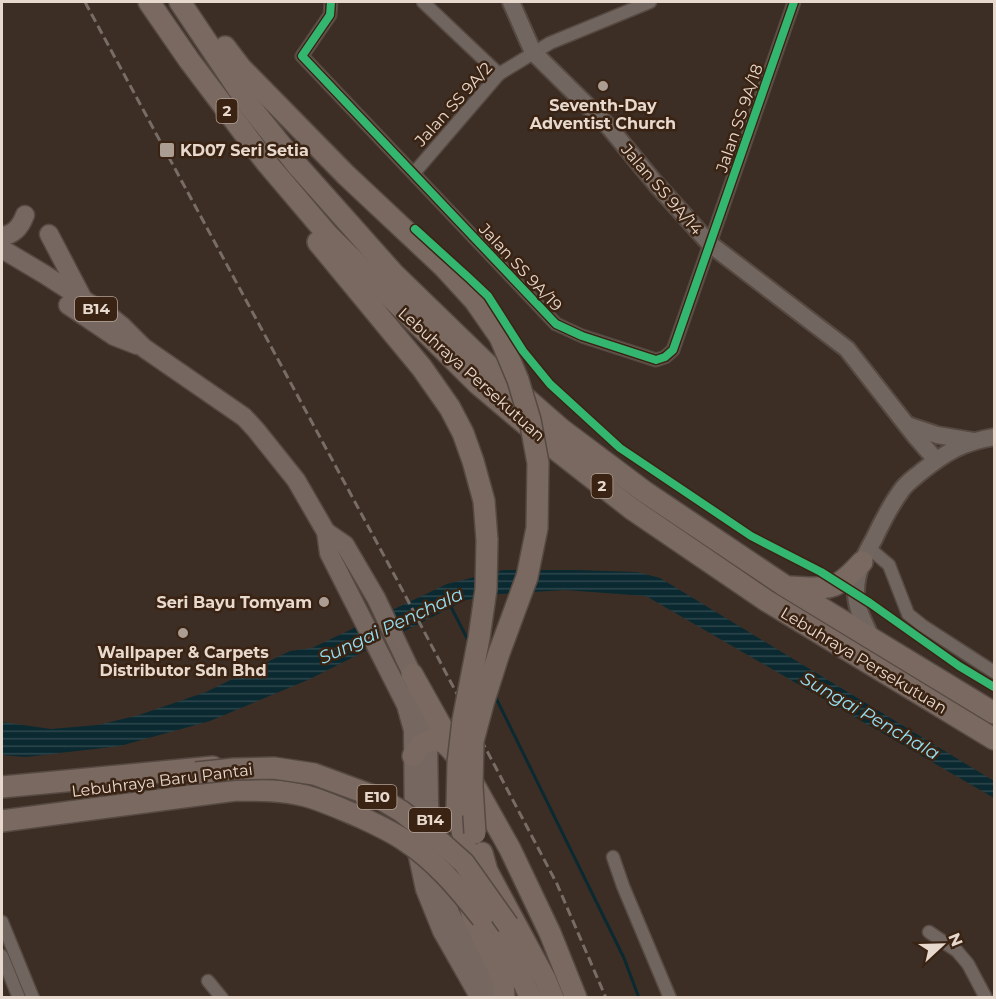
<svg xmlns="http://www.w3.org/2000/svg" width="996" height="999" viewBox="0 0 996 999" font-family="Montserrat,sans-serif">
<defs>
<pattern id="water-rules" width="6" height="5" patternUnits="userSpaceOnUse" patternTransform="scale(1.5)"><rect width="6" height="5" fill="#0a2930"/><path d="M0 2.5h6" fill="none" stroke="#2e474d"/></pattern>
</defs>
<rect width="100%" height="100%" fill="#3c2e25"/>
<path fill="url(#water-rules)" d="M 503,570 L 577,570 L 637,572 L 660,578 L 994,781 L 994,798 L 646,596 L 565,590 L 500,594 L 466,600 L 310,679 L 210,721 L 120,746 L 26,757 L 2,755 L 2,722 L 51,729 L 98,725 L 139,715 L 206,692 L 290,651 L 312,648 L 447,584 Z"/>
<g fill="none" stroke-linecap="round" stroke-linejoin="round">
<g stroke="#0a2930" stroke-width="3">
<path d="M 450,605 L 470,644"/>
<path d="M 495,696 L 624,958 L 639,998"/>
</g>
<defs>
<g id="street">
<path d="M 331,2 L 330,15 L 302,56 L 556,324 L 582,336 L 656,360 L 665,357 L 673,350 L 794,2"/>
<path d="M 423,2 L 499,74"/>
<path d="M 414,173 L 499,74 L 550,43 L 650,2"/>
<path d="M 869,548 L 889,565 L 908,614 L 923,626 L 994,672"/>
<path d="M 613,857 L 623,886 L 670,998"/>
<path d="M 2,922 L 33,998"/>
<path d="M 929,932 L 957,951 L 968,964 L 986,998"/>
<path d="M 2,956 L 19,998"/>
<path d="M 208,981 L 222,998"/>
</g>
<g id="secondary">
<path d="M 511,2 L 533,52 L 609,127 L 656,184 L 710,244 L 847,349 L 916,437 L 936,460"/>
<path d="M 907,425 L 937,435 L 973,441"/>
<path d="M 871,638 C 865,623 855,608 856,591 C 856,572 865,555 874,539 C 882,522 890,506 901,491 C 906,483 914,478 921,472 C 946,452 963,442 994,437"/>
</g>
<g id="primary">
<path d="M 49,234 L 83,299"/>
<path d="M 2,236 C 14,235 21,226 25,215"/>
<path d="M 2,249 L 44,274 L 112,318 L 122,326 L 144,348 L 244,417 L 256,430 L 296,480 L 326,532 L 329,553 L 406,705 L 413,730 L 414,838 L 425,889 L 442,931 L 480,998"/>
<path d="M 68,305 L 114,336 L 137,345"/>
<path d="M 326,532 L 345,545 L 376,598 L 412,674 L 425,713 L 428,740 L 429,801 L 431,850 L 440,885 L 450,913 L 493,998"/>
</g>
<g id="highway">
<path d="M 149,2 L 189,60 L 266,162 L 328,235 L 478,384 L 554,448 L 632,509 L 767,601 L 994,739"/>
<path d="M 180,2 L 249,105 L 297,165 L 393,273 L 490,367 L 561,429 L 645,492 L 785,586 L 994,713"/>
<path d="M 225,47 L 241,68 L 346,175 L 443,266"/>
<path d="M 318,242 L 422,368 L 450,408 L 463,433 L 473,461 L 484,501 L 487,540"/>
<path d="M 789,587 C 829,588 833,594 862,562"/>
<path d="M 412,674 L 510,849 L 550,933 L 576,998"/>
<path d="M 413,756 C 425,735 440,735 454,753"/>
<path d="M 2,787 L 213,767"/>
<path d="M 457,807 L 466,849 L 479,890 L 531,998"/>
<path d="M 2,821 L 236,790 C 259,790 283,790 306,796 C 324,801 341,809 358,816"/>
<path d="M 482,853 L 487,871 L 545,979 L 553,998"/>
<path d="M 469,903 L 473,917 L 503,979 L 504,998"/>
</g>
</defs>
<use href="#street" stroke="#554942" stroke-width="15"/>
<use href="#secondary" stroke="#554942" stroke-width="20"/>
<use href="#primary" stroke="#554942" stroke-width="21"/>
<use href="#highway" stroke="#554942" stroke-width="24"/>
<use href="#street" stroke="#70655f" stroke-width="12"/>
<use href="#secondary" stroke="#726760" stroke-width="16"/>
<use href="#primary" stroke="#766860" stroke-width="18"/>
<use href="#highway" stroke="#796960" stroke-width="21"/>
<path stroke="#776c66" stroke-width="3" stroke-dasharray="9 4.5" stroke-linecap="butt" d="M 85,2 L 396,578 L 557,884 L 606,998"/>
<defs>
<g id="highway-bridge">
<path d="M 443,266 L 475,301 L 500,337 L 518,380 L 530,420 L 538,463 L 537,528 L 527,577 L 499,653 L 484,700 L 473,741 L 472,786 L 475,833"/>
<path d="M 196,773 L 234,769 L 274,768 L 314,774 L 379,798 L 401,811 L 437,839 L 464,863 L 508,925"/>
<path d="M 457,807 L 458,763 L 463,720 L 479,638 L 486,589 L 487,540"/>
<path d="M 358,816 C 373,823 389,830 404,840 C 435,860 459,889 482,918"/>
</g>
</defs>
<use href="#highway-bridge" stroke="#554942" stroke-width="24" stroke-linecap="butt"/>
<use href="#highway-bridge" stroke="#796960" stroke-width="21"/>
<defs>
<g id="cycleway">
<path d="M 331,2 L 330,15 L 302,56 L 556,324 L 582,336 L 656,360 L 665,357 L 673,350 L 794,2"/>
<path d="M 415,229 L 469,278 L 488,296 L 523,351 L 550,384 L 620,448 L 751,536 L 821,572 L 870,603 L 959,666 L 994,687"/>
</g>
</defs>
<use href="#cycleway" stroke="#3a2312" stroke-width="11"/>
<use href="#cycleway" stroke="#33b770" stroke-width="8"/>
</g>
<g fill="#ac9d93" stroke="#3a2312" stroke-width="2">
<circle cx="603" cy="86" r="6"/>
<rect x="159" y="142" width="16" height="16" rx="3"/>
<circle cx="324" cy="602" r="6"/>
<circle cx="183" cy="633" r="6"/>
</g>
<g text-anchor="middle" stroke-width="5" stroke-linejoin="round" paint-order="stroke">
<g fill="#3a2312" stroke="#b4a296" stroke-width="1.5">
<rect x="216.5" y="99" width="21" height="24" rx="4.5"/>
<rect x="75" y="297" width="42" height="24" rx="4.5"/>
<rect x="591.5" y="474" width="21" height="24" rx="4.5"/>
<rect x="357.5" y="785" width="39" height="24" rx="4.5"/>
<rect x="409" y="808" width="42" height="24" rx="4.5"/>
</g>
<g font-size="15" font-weight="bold" fill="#e8d9ce">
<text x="227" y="116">2</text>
<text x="96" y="314">B14</text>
<text x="602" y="491">2</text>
<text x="377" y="802">E10</text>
<text x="430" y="825">B14</text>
</g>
<g font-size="16" fill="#e8d9ce" stroke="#3a2312">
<text transform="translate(453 104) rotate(-48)" y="6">Jalan SS 9A/2</text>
<text transform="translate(739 118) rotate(-71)" y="6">Jalan SS 9A/18</text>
<text transform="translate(662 189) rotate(49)" y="6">Jalan SS 9A/14</text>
<text transform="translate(521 267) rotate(47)" y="6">Jalan SS 9A/19</text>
<text transform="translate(472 374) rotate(42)" y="6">Lebuhraya Persekutuan</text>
<text transform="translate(864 660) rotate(31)" y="6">Lebuhraya Persekutuan</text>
<text transform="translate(162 780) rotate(-7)" y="6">Lebuhraya Baru Pantai</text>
</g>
<g font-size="16" font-weight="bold" fill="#e8d9ce" stroke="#3a2312">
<text x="603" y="111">Seventh-Day<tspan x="603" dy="18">Adventist Church</tspan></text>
<text x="180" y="156" text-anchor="start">KD07 Seri Setia</text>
<text x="312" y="608" text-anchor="end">Seri Bayu Tomyam</text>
<text x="183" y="658">Wallpaper &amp; Carpets<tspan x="183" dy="18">Distributor Sdn Bhd</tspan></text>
</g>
<g font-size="18" font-style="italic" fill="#94e0f5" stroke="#3a2312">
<text transform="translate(391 626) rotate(-25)" y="6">Sungai Penchala</text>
<text transform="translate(870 716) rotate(30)" y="6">Sungai Penchala</text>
</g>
</g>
<rect width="996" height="999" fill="none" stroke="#e8d9ce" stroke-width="6"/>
<g transform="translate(942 945) rotate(68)" stroke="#3a2312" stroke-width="4.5" paint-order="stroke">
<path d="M0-4.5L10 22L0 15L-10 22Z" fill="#e8d9ce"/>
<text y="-9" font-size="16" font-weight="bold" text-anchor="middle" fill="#e8d9ce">N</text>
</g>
</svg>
